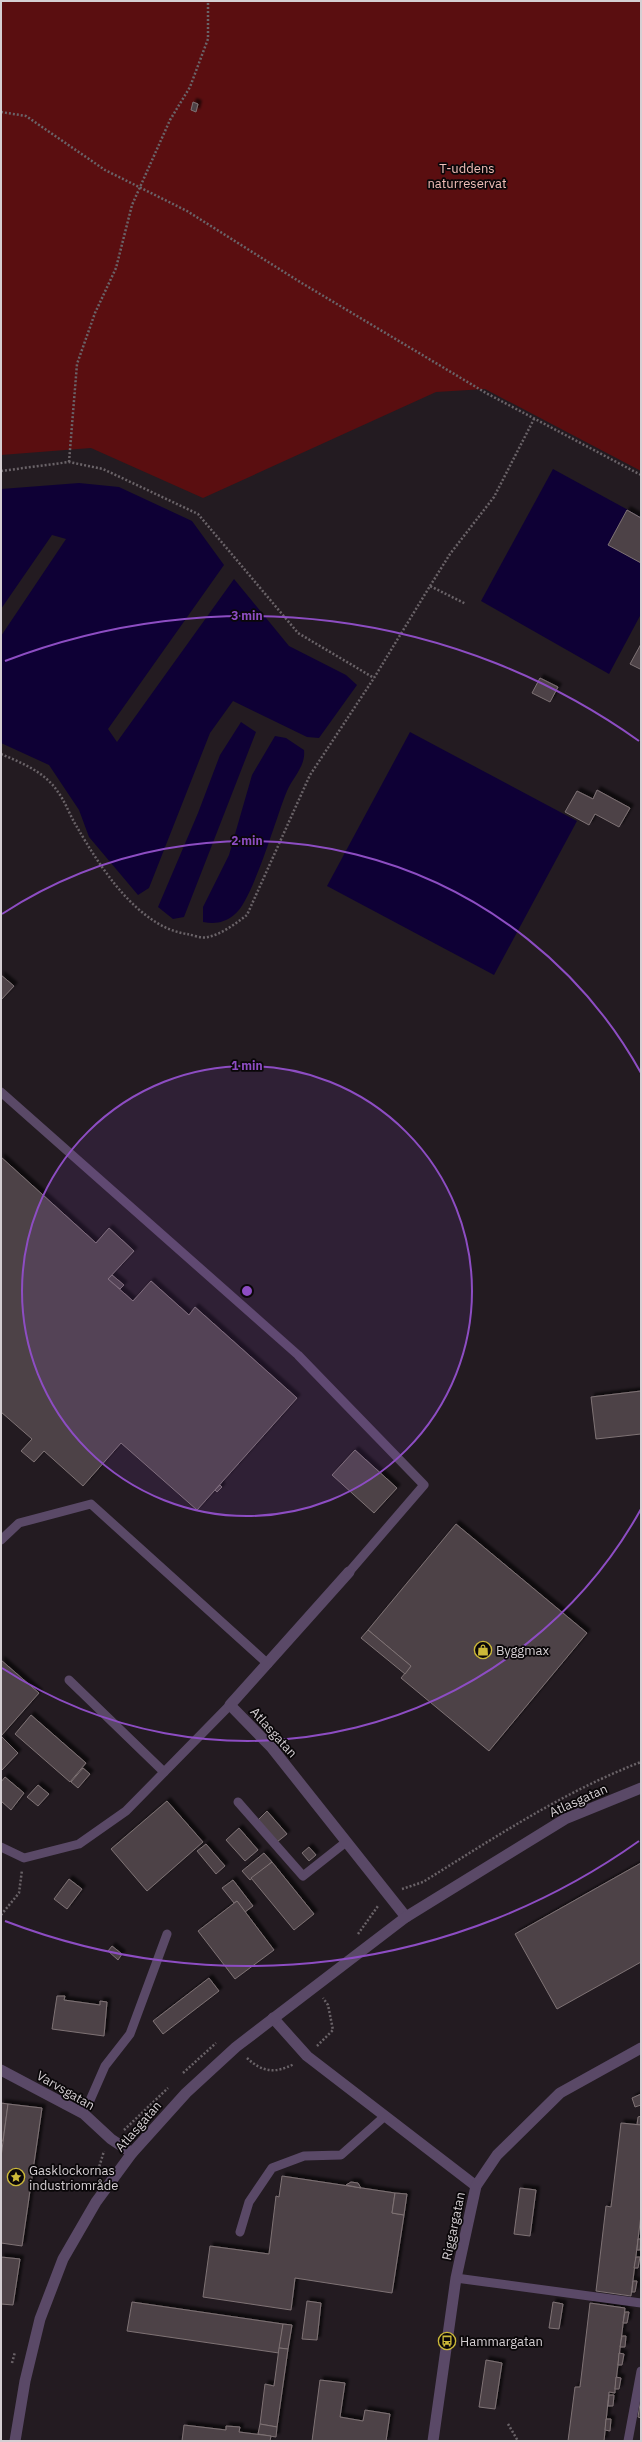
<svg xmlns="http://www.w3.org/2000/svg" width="642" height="2442" viewBox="0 0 642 2442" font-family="'IBM Plex Sans',sans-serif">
<defs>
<filter id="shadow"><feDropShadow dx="3.5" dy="-3.5" stdDeviation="1" flood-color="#0009"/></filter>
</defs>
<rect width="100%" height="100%" fill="#231b21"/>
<path fill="#5a0e10" d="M 1,1 L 641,1 L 641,471 L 485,389 L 436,392 L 203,498 L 91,448 L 1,455 Z"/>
<g fill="#0e0035">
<path d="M 553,469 L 641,517 L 641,614 L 609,674 L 481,601 Z"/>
<path d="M 79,483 L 119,487 L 192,521 L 224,565 L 108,729 L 117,742 L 234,579 L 289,646 L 346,675 L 357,685 L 319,738 L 307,737 L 233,701 L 210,733 L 149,888 L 138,895 L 89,837 L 79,810 L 49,765 L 1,743 L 1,636 L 66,539 L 52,535 L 1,609 L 1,489 Z"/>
<path d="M 241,722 L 256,732 L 184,917 L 173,919 L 158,907 L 198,813 L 220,755 Z"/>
<path d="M 410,732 L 577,821 L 494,975 L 327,886 Z"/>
<path d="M 275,736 L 286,738 L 304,750 C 306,766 293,777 287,791 C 276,817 253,901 234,915 C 224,923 215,924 203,922 L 203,907 L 229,855 L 252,775 Z"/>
</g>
<g fill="#4e4346" stroke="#7e7275" filter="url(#shadow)">
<path d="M 193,102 L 198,104 L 196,112 L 191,110 Z"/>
<path d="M 627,510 L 641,518 L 641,563 L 608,545 Z"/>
<path d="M 641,644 L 641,668 L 640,669 L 630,664 Z"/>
<path d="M 540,678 L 558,687 L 550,702 L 532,693 Z"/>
<path d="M 597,790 L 630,808 L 619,827 L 595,814 L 589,825 L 565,812 L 577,791 L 593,799 Z"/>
<path d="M 1,975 L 14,986 L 1,1000 Z"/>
<path d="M 1,1157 L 96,1243 L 109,1228 L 134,1251 L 108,1279 L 133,1301 L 151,1281 L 189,1315 L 195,1307 L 297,1398 L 197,1510 L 121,1443 L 83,1486 L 44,1451 L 34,1462 L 21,1451 L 32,1439 L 1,1412 Z"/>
<path d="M 112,1275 L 124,1285 L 120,1289 L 108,1279 Z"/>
<path d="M 641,1391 L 641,1434 L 596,1439 L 591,1397 Z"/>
<path d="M 355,1450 L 397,1488 L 374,1513 L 332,1475 Z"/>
<path d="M 220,1485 L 222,1487 L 217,1492 L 215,1490 Z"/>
<path d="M 456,1524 L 587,1633 L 489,1751 L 401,1678 L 411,1666 L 368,1630 Z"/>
<path d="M 368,1630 L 411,1666 L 405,1674 L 361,1638 Z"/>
<path d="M 1,1660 L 39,1693 L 1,1736 Z"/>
<path d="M 31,1715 L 86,1763 L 70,1782 L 15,1734 Z"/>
<path d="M 2,1737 L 18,1753 L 1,1771 L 1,1739 Z"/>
<path d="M 83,1768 L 90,1774 L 78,1788 L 71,1782 Z"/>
<path d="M 5,1777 L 24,1793 L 11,1810 L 1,1801 L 1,1782 Z"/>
<path d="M 38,1785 L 49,1794 L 38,1806 L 27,1797 Z"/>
<path d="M 167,1801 L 203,1842 L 147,1891 L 111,1849 Z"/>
<path d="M 267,1811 L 287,1834 L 277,1842 L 258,1820 Z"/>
<path d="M 239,1828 L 258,1850 L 245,1861 L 226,1840 Z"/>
<path d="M 206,1844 L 225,1866 L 216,1874 L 197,1851 Z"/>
<path d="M 309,1847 L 316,1855 L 309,1861 L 302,1853 Z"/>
<path d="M 264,1853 L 272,1862 L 250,1880 L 242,1871 Z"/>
<path d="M 272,1862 L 314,1914 L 294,1930 L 251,1878 Z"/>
<path d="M 641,1863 L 641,1962 L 557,2009 L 515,1934 Z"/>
<path d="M 69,1879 L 82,1889 L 67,1909 L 54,1899 Z"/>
<path d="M 233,1880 L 253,1906 L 245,1912 L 237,1901 L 234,1903 L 222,1888 Z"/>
<path d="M 237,1901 L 274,1950 L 235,1979 L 198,1931 Z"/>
<path d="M 112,1946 L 122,1954 L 118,1960 L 108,1951 Z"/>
<path d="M 209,1978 L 219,1991 L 163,2034 L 153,2021 Z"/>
<path d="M 57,1996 L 65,1996 L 64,2000 L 100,2005 L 100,2001 L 107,2002 L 104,2036 L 52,2029 Z"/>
<path d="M 641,2094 L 641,2105 L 635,2107 L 632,2098 Z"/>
<path d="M 1,2103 L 8,2104 L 3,2141 L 1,2141 Z"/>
<path d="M 8,2104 L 42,2108 L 22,2246 L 1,2243 L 1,2157 Z"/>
<path d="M 641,2116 L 641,2125 L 637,2125 L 638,2117 Z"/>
<path d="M 621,2123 L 641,2125 L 641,2215 L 631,2296 L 596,2291 L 606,2206 L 611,2207 Z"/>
<path d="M 282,2176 L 395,2193 L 392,2213 L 404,2215 L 392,2293 L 295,2278 L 291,2310 L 203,2297 L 210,2246 L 269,2254 L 276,2196 L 279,2197 Z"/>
<path d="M 351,2182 L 358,2183 L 361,2188 L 346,2185 Z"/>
<path d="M 520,2188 L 536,2190 L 530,2236 L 514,2234 Z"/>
<path d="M 395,2193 L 407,2194 L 404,2215 L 392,2213 Z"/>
<path d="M 638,2239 L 641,2239 L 640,2250 L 637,2250 Z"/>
<path d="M 1,2257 L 20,2259 L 13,2305 L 1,2304 Z"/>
<path d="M 636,2257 L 640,2257 L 638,2268 L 634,2268 Z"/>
<path d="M 633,2281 L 637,2281 L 635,2292 L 632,2292 Z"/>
<path d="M 307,2301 L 321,2303 L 317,2340 L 302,2339 Z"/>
<path d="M 132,2302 L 283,2324 L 279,2353 L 127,2331 Z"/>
<path d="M 553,2302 L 563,2304 L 559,2329 L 549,2328 Z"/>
<path d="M 590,2303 L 625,2308 L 615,2389 L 615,2393 L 609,2392 L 604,2441 L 568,2441 L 575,2387 L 580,2387 Z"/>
<path d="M 625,2312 L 629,2312 L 627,2323 L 623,2323 Z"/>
<path d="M 283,2324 L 292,2325 L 288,2349 L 279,2348 Z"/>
<path d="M 622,2336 L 626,2336 L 625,2347 L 620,2347 Z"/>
<path d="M 279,2348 L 288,2349 L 277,2427 L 260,2424 L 265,2384 L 274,2386 Z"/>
<path d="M 619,2353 L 624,2354 L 622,2365 L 618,2365 Z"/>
<path d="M 486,2360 L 502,2363 L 495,2409 L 479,2407 Z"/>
<path d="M 616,2377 L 621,2378 L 619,2389 L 615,2389 Z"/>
<path d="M 320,2380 L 345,2383 L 340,2417 L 363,2421 L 365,2410 L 390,2414 L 386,2441 L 312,2441 Z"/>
<path d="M 609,2395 L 614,2395 L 613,2406 L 608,2406 Z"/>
<path d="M 641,2398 L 641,2418 L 638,2417 Z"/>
<path d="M 606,2419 L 611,2419 L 610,2431 L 605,2430 Z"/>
<path d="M 260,2424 L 277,2427 L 276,2437 L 258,2434 Z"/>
<path d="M 184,2425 L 226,2430 L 226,2426 L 240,2427 L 239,2432 L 271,2436 L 270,2441 L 176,2441 L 182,2441 Z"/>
</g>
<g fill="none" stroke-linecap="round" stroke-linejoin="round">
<g stroke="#6a6368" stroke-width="2.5" stroke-dasharray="2 2" stroke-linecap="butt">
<path d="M 1,112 L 26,116 L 105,170 L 187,211 L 300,282 L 486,393 L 641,475"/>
<path d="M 69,462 L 77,364 L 95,313 L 116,268 L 132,205 L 170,120 L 190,87 L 208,39 L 208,1"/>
<path d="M 1,471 L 69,462 L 103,469 L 198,514 L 298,633 L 374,678"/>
<path d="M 430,586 L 450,554 L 494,497 L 535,417"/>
<path d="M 1,754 C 22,763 45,772 58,792 C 66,803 70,816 77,827 C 100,867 138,927 187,934 C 193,935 202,939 208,937 C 222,934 235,924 247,915 L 310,775 L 374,678 L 430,586 L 466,604"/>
<path d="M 402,1889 L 423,1882 C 494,1838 563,1792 641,1762"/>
<path d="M 1,1915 L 19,1893 L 22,1870"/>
<path d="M 358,1934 L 378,1906"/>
<path d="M 317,2046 L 333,2030 L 328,2005 L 323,1998"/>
<path d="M 247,2058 C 262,2072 275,2074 294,2064"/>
<path d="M 183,2073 L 216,2043"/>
<path d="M 124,2130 L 168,2088"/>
<path d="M 97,2174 L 104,2151"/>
<path d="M 12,2363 L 15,2352"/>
<path d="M 508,2424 L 518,2441"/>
</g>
<g stroke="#5a4967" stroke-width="9">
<path d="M 1,1092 L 298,1355 L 424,1485 L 349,1572"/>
<path d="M 1,1540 L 19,1523 L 91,1504 L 268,1664"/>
<path d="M 69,1680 L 164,1772"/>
<path d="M 238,1802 L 303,1876 L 346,1842"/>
<path d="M 1,1847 L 24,1858 L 79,1844 L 126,1811 L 230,1705"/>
<path d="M 84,2114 L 105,2066 L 130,2034 L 167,1934"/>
<path d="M 240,2232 L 249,2202 L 272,2168 L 304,2156 L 341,2155 L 385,2116"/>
<path d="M 456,2278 L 641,2303"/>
<path d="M 628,2441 L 641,2371"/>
</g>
<g stroke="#5a4967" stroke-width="11">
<path d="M 349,1572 L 230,1705 L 272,1748 L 406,1917"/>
<path d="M 273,2018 L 307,2056 L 476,2186"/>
<path d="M 1,2070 L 84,2114 L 111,2139 L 132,2153"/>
<path d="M 433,2441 L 456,2278 L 476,2186 L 497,2155 L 560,2093 L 641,2048"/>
</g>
<path stroke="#5a4967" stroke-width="11" d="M 15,2441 L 25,2381 L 40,2319 L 63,2259 L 96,2202 L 132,2153 L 186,2093 L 236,2047 L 406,1917 L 565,1819 L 641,1788"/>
</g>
<circle cx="247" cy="1291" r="225" fill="#8d4dc3" fill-opacity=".12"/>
<g fill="none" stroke="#8d4dc3" stroke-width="2">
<circle cx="247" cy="1291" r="225"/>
<path d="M641 1509A450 450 0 0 1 2 1668M2 914A450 450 0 0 1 641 1073"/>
<path d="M639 1841A675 675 0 0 1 5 1921M5 661A675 675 0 0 1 639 741"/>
</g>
<defs>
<symbol id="shop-ring" viewBox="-11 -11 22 22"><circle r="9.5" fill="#0a0709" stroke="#ccb939" stroke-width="1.5"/><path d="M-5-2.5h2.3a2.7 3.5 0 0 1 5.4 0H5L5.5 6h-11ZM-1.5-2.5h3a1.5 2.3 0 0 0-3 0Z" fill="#ccb939"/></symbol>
<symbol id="sight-ring" viewBox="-11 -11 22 22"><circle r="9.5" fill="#0a0709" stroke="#ccb939" stroke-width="1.5"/><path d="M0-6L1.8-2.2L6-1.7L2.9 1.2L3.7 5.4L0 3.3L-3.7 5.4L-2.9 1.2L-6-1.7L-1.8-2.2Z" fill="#ccb939"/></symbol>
<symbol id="bus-ring" viewBox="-11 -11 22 22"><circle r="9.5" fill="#0a0709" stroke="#ccb939" stroke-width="1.5"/><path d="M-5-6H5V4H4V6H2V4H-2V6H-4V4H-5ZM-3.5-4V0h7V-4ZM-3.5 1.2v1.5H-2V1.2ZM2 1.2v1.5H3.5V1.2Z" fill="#ccb939"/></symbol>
</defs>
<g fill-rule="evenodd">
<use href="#shop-ring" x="473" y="1640" width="20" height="20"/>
<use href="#sight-ring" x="6" y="2167" width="20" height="20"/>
<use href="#bus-ring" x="437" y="2331" width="20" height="20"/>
</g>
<g text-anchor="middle" stroke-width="3.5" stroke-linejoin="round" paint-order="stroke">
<g font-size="13" fill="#f1beb8" stroke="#0a0709">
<text x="467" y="173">T-uddens<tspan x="467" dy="15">naturreservat</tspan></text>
</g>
<g font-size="13" fill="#d5cfd3" stroke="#0a0709" text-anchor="start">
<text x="496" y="1655">Byggmax</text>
<text x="29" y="2175">Gasklockornas<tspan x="29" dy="15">industriområde</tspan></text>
<text x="460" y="2346">Hammargatan</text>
</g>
<g font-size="13" fill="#d5cfd3" stroke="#0a0709">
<text transform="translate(274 1732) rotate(48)" y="5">Atlasgatan</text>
<text transform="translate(578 1800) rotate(-24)" y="5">Atlasgatan</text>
<text transform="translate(66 2090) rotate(30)" y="5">Varvsgatan</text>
<text transform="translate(138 2126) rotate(-49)" y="5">Atlasgatan</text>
<text transform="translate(453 2226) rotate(-78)" y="5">Riggargatan</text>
</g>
</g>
<circle cx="247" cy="1291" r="6" fill="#8d4dc3" stroke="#0a0709" stroke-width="2"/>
<g font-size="12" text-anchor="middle" font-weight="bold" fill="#8d4dc3" stroke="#0a0709" stroke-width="3.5" stroke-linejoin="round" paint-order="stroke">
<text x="247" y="620">3 min</text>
<text x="247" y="845">2 min</text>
<text x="247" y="1070">1 min</text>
</g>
<rect width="642" height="2442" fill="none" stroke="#d5cfd3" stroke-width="4"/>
</svg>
